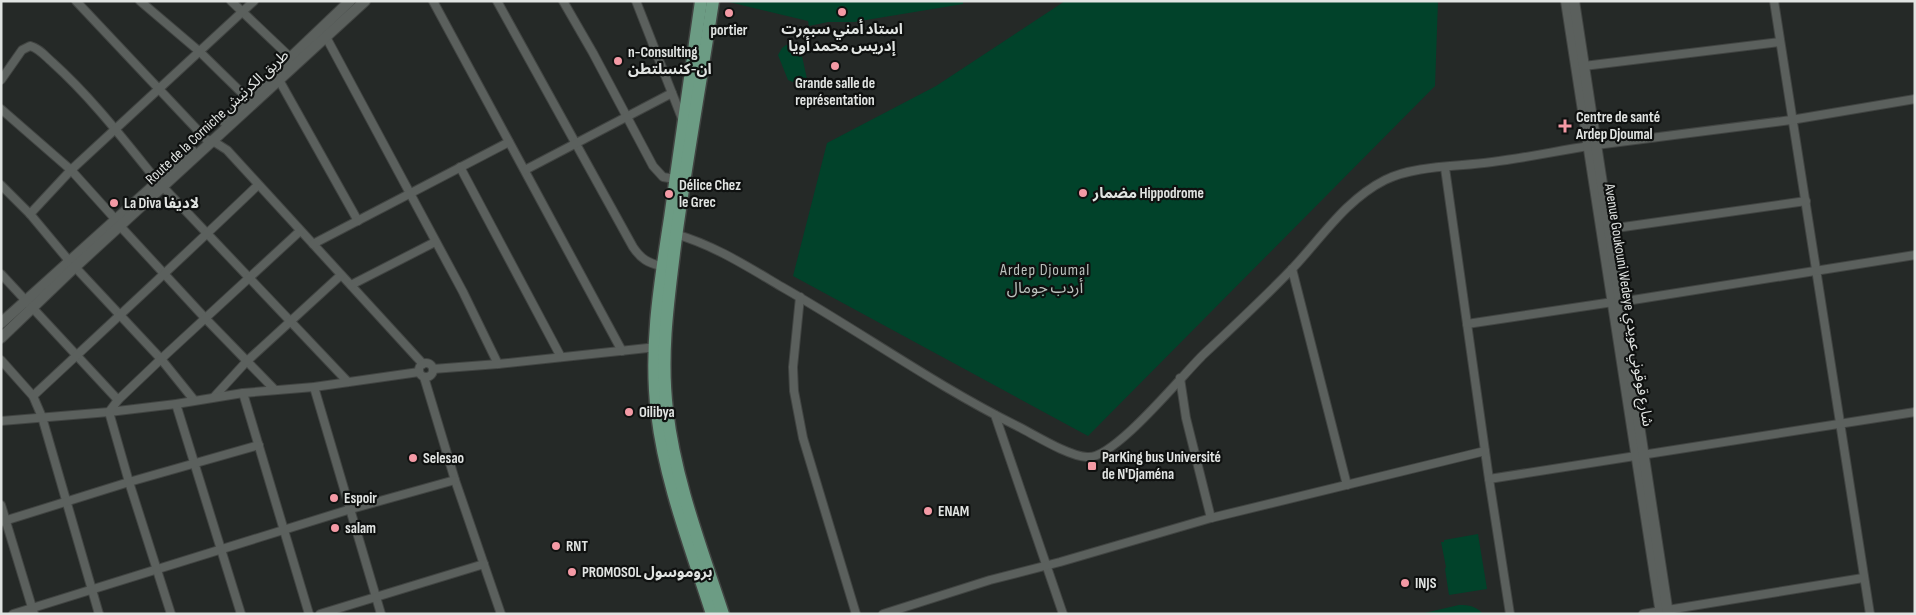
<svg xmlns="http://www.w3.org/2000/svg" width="1916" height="615" viewBox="0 0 1916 615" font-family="'Sofia Sans Condensed','Noto Sans Arabic',sans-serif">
<rect width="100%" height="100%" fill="#252927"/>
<g fill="#01422a">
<path d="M 725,1 L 963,1 L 963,4 L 854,22 L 828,22 L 809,26 L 808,21 Z"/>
<path d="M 1065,1 L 1438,1 L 1435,86 L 1088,436 L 793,276 L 827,143 L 936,86 Z"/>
<path d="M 786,45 L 792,45 L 800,47 L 807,79 L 805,87 L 788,80 L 778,55 L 782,48 Z"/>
<path d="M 1478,534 L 1487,589 L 1449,595 L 1445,569 L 1446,567 L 1441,542 L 1444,542 L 1444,540 Z"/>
<path d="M 1459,605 C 1469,605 1476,606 1483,614 L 1420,614 Z"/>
</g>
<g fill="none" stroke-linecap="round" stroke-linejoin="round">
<defs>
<g id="minor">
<path d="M 76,1 L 206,139 L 216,143 L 227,150 L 423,364"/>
<path d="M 140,1 L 200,52 L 248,99"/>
<path d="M 231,1 L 291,58"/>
<path d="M 433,1 L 622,351"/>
<path d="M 497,1 L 633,247 C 641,259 648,263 661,266"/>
<path d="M 563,1 L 593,53 L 653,166 L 663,177 L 675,179"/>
<path d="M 636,1 L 672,93"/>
<path d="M 1774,1 L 1870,614"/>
<path d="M 326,37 L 463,292 L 498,364"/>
<path d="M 1584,66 L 1780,42"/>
<path d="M 1,80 L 22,50 L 30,46 C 39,48 45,56 52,62 C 92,98 124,140 158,182"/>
<path d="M 279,80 L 358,221"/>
<path d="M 1,109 L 71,170 L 116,220"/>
<path d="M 1596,145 L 1791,120 L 1915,99"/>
<path d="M 460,167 L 561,357"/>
<path d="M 1445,168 L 1489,479 L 1510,614"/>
<path d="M 525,170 L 672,93 L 683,121"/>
<path d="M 1,185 L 30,214 L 70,262"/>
<path d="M 163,187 L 348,382"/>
<path d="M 30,214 L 71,170 L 254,1"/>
<path d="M 120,226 L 205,318 L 275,390"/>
<path d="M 1609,229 L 1806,201"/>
<path d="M 675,234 C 714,245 748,267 782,287 C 861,332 936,386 1017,426 C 1035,435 1068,456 1087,457 C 1114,460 1183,374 1204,354 C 1233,327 1263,299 1291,270 C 1320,240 1345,200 1385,180 C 1415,165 1458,167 1492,162 C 1525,158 1557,151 1589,146"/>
<path d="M 313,244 L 509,142"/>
<path d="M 75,267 L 161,359 L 194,400"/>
<path d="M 1292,269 L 1347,485"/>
<path d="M 1,274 L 118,400"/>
<path d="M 351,285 L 435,242"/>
<path d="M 800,297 L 793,367 L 794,391 L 803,438 L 856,614"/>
<path d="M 1620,302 L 1915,255"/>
<path d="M 1467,324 L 1613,302"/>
<path d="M 1,360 L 33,396 L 42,417 L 99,614"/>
<circle cx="426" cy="370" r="7"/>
<path d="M 433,369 L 498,364 L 657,347"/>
<path d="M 424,377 L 455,480 L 501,614"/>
<path d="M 1180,378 L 1186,418 L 1211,518"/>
<path d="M 314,387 L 381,614"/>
<path d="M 243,393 L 309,614"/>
<path d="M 33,396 C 108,326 184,256 258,185"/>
<path d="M 214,397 L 246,362 L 341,275"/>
<path d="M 176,404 L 241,614"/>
<path d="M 995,415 L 1063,614"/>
<path d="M 1,421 L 109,412 L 176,404 L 243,393 L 314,387 L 419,372"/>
<path d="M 1489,479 L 1915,412"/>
<path d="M 1,505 L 34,614"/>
<path d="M 1,522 L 129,482 L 259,445"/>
<path d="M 13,614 L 351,509 L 455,480"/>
<path d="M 171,614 L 129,482 L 109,412 L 118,400 L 161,359 L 300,231"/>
<path d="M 320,614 L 484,564"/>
<path d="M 883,614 L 990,580 L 1060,562 L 1211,518 L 1485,451"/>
<path d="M 1643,614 L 1863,578"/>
</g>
<g id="tertiary">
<path d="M 1566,1 L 1661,614"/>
<path d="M 1574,1 L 1668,614"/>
<path d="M 224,121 L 350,1"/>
<path d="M 1,323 L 192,151"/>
<path d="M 1,338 L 75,267 L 365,1"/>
</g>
<g id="primary">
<path d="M 701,1 C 691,74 680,146 670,218 C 660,283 649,347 657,413 C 665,482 691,548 712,614"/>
<path d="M 713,1 C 701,80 687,158 676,237 C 669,295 660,351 667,410 C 675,480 701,547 723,614"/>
</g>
</defs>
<use href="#minor" stroke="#414442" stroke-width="10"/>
<use href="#tertiary" stroke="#414442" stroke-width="12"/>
<use href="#primary" stroke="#414442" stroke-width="15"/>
<use href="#minor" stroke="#5b605d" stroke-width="8"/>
<use href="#tertiary" stroke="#5b605d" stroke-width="10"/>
<use href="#primary" stroke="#6c9c84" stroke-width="12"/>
</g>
<g fill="#f49aa5" stroke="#0f1110" stroke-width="2">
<circle cx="842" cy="12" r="5"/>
<circle cx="729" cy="13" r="5"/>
<circle cx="618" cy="61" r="5"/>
<circle cx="835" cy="66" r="5"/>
<path d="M1562.5 118.5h5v5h5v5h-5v5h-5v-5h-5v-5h5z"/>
<circle cx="1083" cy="193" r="5"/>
<circle cx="669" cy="194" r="5"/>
<circle cx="114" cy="203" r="5"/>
<circle cx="629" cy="412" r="5"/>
<circle cx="413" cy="458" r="5"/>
<rect x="1087" y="461" width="10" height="10" rx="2.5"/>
<circle cx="334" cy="498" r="5"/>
<circle cx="928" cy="511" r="5"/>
<circle cx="335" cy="528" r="5"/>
<circle cx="556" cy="546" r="5"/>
<circle cx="572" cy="572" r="5"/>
<circle cx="1405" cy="583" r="5"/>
</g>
<g text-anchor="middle" stroke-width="4.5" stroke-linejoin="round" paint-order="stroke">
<g font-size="15" font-weight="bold" fill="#e1e4e2" stroke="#0f1110" text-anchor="start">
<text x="842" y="34" text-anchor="middle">استاد أمني سبورت<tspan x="842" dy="17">إدريس محمد أويا</tspan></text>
<text x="729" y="35" text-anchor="middle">portier</text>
<text x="628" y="57">n-Consulting<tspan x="628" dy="17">ان-كنسلتطن</tspan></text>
<text x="835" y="88" text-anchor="middle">Grande salle de<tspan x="835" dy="17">représentation</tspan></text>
<text x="1576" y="122">Centre de santé<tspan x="1576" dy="17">Ardep Djoumal</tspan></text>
<text x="679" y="190">Délice Chez<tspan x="679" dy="17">le Grec</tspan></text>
<text x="1093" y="198">مضمار Hippodrome</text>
<text x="124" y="208">La Diva لاديفا</text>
<text x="639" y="417">Oilibya</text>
<text x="1102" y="462">ParKing bus Université<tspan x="1102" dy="17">de N'Djaména</tspan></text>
<text x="423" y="463">Selesao</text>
<text x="344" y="503">Espoir</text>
<text x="938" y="516">ENAM</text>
<text x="345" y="533">salam</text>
<text x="566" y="551">RNT</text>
<text x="582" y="577">PROMOSOL بروموسول</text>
<text x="1415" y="588">INJS</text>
</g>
<g font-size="15" fill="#e1e4e2" stroke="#0f1110">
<text transform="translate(217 117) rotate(-43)" y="5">Route de la Corniche طريق الكرنيش</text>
<text transform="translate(1629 305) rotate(81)" y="5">Avenue Goukouni Wedeye شارع قوقوني عويدي</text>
</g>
<g font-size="16" letter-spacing="1" fill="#bac0bc" stroke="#0f1110">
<text x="1045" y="275">Ardep Djoumal<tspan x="1045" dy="18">أردب جومال</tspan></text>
</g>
</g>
<rect width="1916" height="615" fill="none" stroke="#e1e4e2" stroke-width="5"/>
</svg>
